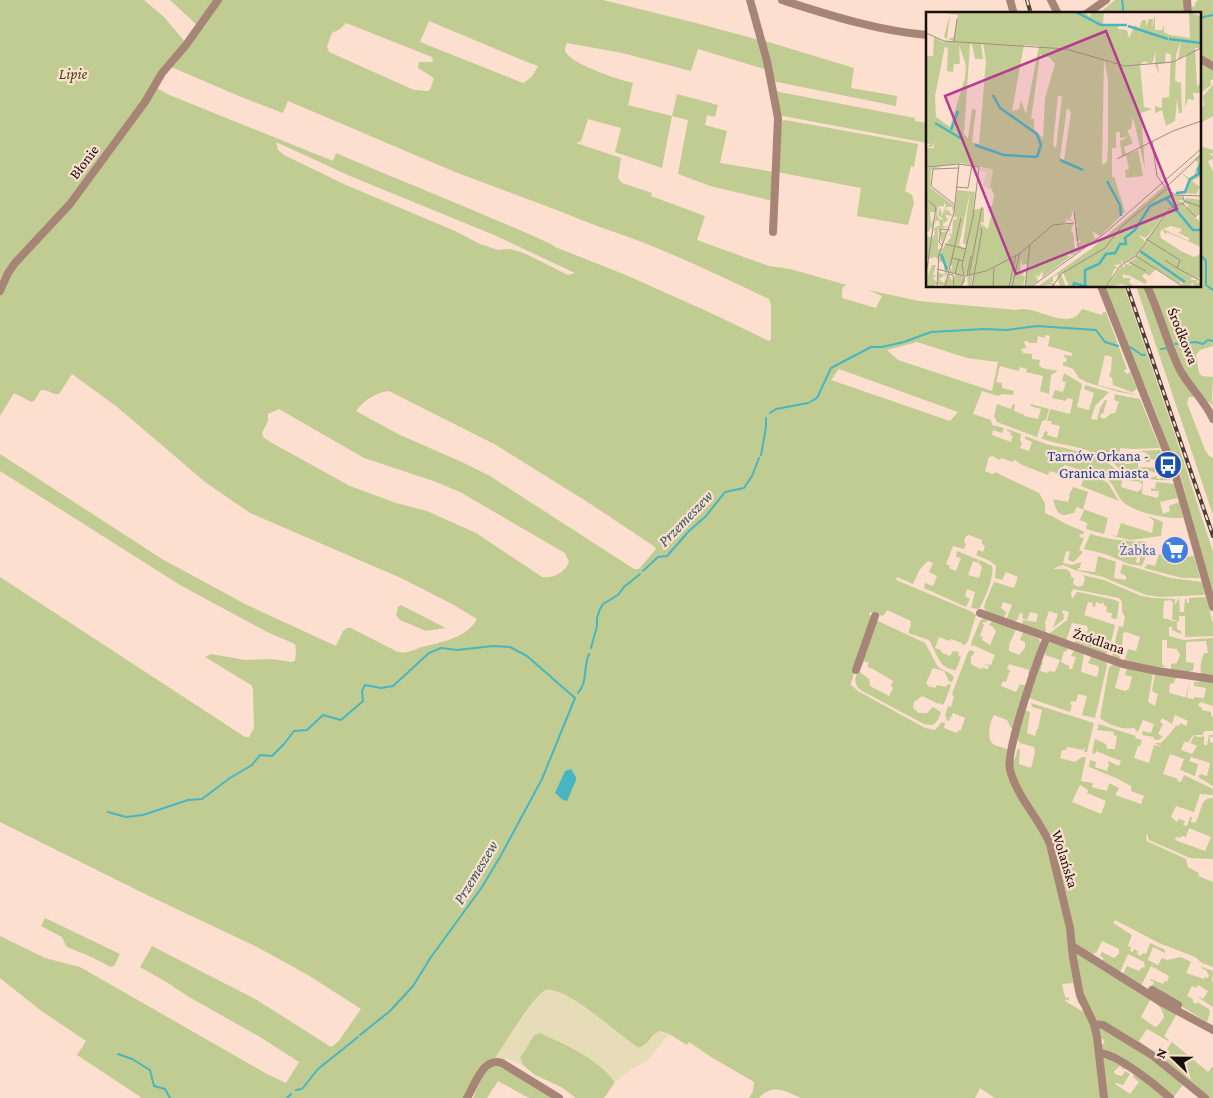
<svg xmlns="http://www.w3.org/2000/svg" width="1213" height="1098" viewBox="0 0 1213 1098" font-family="'Crimson Pro',serif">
<rect width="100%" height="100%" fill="#fcdfcf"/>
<!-- green -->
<g fill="#c1cc92" fill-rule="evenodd">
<path d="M0,0h144l20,17 22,26 -27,34 -91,127 -27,29 -41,55z"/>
<path d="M170,0h46l-18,26z"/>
<path d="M220,0h383l97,24 59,16 8,30 -69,-21 -7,22 -69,-18 -55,-10c-2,4 -3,8 0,11 8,11 53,26 66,29l-5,22 44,11 5,-22 41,11 -3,12 -8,-2 -2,10 22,6 -7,32 54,9 -1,29 -63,-15 -32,-12 10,-54 -16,-4 -10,52 -47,-16 6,-24 -33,-9 -7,22 -5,2 45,15 -3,20 4,5 30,10 -1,3 54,20 -8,24 72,26 21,3 57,16 -3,1 -2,4v8l34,10 6,-12 -14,-6 51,11 97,9c20,-7 52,24 66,-1l20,6 1,-3h3l21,57 -3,1 1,2 2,2 3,-2 7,17 -5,3 -19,-7 -1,-7 -3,-2 2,-5 1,-14 -7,-2 -7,30 39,10 -18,-3 -33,-10 -7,-4 -6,-9 -10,-4v-3h3l1,-4 -3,-1v-2l8,1v-3l-24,-7 2,-10 -5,-1v3l-7,-2 -1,7h-8l-1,-2h-4l2,7 -5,1 2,4 9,1v5l8,1 -1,5 3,3 16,3 -7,4 -2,19 -9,-3 3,-15 -17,-4 1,-3 -7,-2 -1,4 -19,-5 -4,16 6,1v5l12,3 -1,4 -11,-1 -4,2 -16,-5 -9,23 18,6 1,5 12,3 -2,5 -9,-3 -1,5 19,7 2,-6 -3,-1 1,-3 -4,-1v-2l14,5 -1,6 2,3 -2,5 9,3 3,-9 -7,-3v-3c11,4 22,9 34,11 14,3 57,11 58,28l6,1 -2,11 17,5 1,-2h2l1,-5 -2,-3 -12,-2 -1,-2 16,3 -1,13 16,4 1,-7h-8v-3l4,1 1,-7 18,2 4,14 -18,4 3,12 7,-3 -1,-5 10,-4 4,16c-16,1 -48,-5 -60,-16 -7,-7 -8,-17 -16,-23l-42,-14 -4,3 -2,6 -9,-3 -2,4 -26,-10 -7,-5 -3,2 -10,-4 -3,2 -6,-4 -4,1 -4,14 7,3 5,-2 2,2 40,19 6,10v10c10,4 18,10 28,14 22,10 49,16 73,14v6l10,6 -17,-5 -3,14 3,1 2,-9 5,2 -4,10 -13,-2 -24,-10 -21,-5 6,-15 -6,-3 -1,4 -3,-1 -1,3 5,1 -5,12 4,2 -9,10 -6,-2 2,-8 -4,-1 -3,12 9,2 9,-3 -1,6h-2v2l17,2 3,-16 18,6 -2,16 12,2v-4l-6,-3 3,-9 48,14 31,4 3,12 -2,1 -43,2 -14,-2 -43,-18 -28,-7 -12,-5 -9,3 1,1h11l4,3 1,5 3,1 -1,6 6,3 4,-2 2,-7 -2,-3 21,5 37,16 13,2 21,1v6l4,-7 1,14h4l1,-13h2v4h2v-5l17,-1 7,27v12l-28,1v-21h-6v6l-7,-3 1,-17 -3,-2 -6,1 -1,17 14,4v7l4,2v3l-9,-4v-3h-3v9l15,4 29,-2v39l-11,-2c-3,-7 -1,-14 2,-22h4l-2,-12 -20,1v20l8,1 -1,8h-2l-2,2 -16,-2 -2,-2v-5l6,-1 3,-8 -3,-6 -10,-1v-8h-5v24l3,3h-4l-1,2 -36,-7 4,-13 8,2 4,-14 -14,-5 -3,1c-1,7 1,17 -4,22l1,2 -2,3 -5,-3 -1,-4 7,-27 4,1 2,-10 -3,-5v-10l-3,-4 -41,-8 -4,-1 -3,3 1,7 5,-7h2l36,8 4,2 -2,17 -6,-1 1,-5 -6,-1 1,-5 -3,-2v-5l-1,4 -7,-2 -1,5 -3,-1 1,-3 -5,-1 -4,13 31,10 -6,26 -5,4 -29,-11v-4l5,-1 1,-3 4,1 3,-8 -1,-3 -15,-3 -6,18 -15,-5 -1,-3 17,-13 2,-8 -6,-2 -1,3 2,1 -1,3 2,1 -12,10 5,-14 -9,-3 -4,12 1,8 -2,2 -22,-8 1,-5 13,2 2,-8 -8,-2 -3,8 -5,-2 1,-4 -3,-1 -3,7 -3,2 -8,-2 6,-15 -9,-3 -2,6 5,4 -2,7 -18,-7 -2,-5 1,-4 9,-21 20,6 4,-11 -12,-5 -4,8 -7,-2 1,-12 -6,-5 -14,-6 2,-5 5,2 2,-6 -3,-2v-4l-13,-5 -3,1 -2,6 2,2 -2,5 -11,-3 -7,18 4,2 -1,2 7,3 5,-13 -5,-1 1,-6 22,9 -2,3 -4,-2 -5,14 11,3 3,-11 -4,-4 2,-3 12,6c3,10 -8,35 -13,43l-8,-1 4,-16 -8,-3 -2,7 5,3 -4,8 -42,-19 1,-5 8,3 4,-10 -8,-4 4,-9 -5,-2 -8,8 -7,15 -16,-7 -1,3 74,31 6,4 -8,26 -3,4h-3v-2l-11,-4 -1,2 -11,-4 -4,11 6,2 1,3 8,3 3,-5 6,1 -1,3 3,2 -5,13c-18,-1 -19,-18 -27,-30l-21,-7 3,-8 -1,-1 1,-3 -24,-11 -4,6 -3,-1 -1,1 -9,-4 -1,2 2,3 -20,66v2l7,6 67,37 10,2 7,-8 3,1 -1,5 13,5 2,-3h2l4,-12 -12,-5 -4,8 -3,-1 1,-2 -2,-2 3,-10 3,1 3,-10 -2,-3 16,-42 2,-2 5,2 -4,5v7l9,5 3,-1 5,1 1,-3 -5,-2 7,1 4,-10 -22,-10 -2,2v-4l9,-22 4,-3 3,1 1,2 -6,2 2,2 -4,11 3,1 -1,3 8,5 6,-14 -3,-4 -4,-2 3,-4 24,8 -7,16v6l10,4 6,-7v-6l-5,-2 3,-8 16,7 1,4 -9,31h-3l1,-4 -20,-6 -2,5 3,1 -4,12 -3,-1 -2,5 15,6 4,-8 7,2 -12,44 -4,-2 -4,-8 -13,-5c-4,6 -8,24 -1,29 4,3 11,3 15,6l-1,8 41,88 36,163 -6,-6 -5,-20 -11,1 3,13 4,1v3l-3,-2 -1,2 22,13 5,11 10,73h-107l-15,-10 -5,10h-174c-16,-7 -29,-15 -42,0h-10l4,-7 1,-9 -43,-25 -19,-13 -3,-2 -2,3 -18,-11 -9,-3c-7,5 -15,15 -21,17 -15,-9 -79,-64 -93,-58 -14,7 -40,53 -51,68l-6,2 -25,38h-322l-65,-43 9,-14 -46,-31 -40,-32v-42l45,22 35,9 187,107 19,9 13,-21 -39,-25 -71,-40 -21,-14 -28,-16 12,-21 105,54 74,47 7,-5 23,-33 -53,-34 -51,-28 -110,-52 -147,-73v-245l245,160h4l5,-9 -1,-39 -2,-4 -46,-28 6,-3 34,6 27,-1 19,3 4,-1 1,-10 -1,-7 -28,-12 -87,-47 -180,-114v-17l162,105 83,45 91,42 7,-15 4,-3h4l45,23c11,4 16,-1 26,-4 19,-5 45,-9 55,-28l-25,-15 -51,-26 -151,-65 -45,-31 -89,-76 -44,-32 -13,20c-7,1 -11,-5 -18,-4l-7,11 -3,1 -17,-9 -14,23v-121l10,-21 147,-186 10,6 166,67 3,-8c72,31 144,59 215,91l4,3 71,28 87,39 56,27 2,-2v-34l-2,-6c-40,-19 -80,-38 -122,-55 -28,-11 -58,-20 -85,-32l-107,-40 -167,-71 -5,12 -37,-14 -75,-32zM429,21l93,39 16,6c-4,8 -7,13 -15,17l-103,-41zM346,23l86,34 1,2 -1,3h-13l-1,6 16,10 -4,12 -3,1 -13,-1 -85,-38 -2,-5 5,-14 8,-4zM276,142l74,34 144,59 81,38 -7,2 -42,-21 -15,-5 -13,1 -18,-6 -25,-13 -109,-46 -62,-30 -6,-5zM917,342l50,16 31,4 -6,29 -94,-31 -11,-10zM839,369l119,43 -8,9 -119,-41zM389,391l107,54 93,58 63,42 4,3 -1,2 -16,19h-5l-144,-93 -26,-13 -66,-29 -42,-23c7,-10 20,-19 33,-20zM279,409l85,49 72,24 24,10 105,61 4,9c-4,10 -16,17 -27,15l-66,-44 -49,-22 -31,-8 -46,-17 -78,-43 -9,-6 -1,-4 6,-12v-7z"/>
<path d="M1115,0h70l1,14h-88z"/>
<path d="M1198,0h15v59l-1,2 -13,-8v-39h-7l-1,-7 4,-1v-3z"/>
<path d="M762,40l92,28 -3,20 46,8 -1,10 -124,-25z"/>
<path d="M1199,60l14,9v10l-3,2 1,4 -9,7 -1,-8h-2z"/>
<path d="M1213,85v31l-14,8v-17l5,-1 -1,-10z"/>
<path d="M774,91l141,27v3l12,2v20l-144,-27 -3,-1z"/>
<path d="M785,120l133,24 -4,23 -3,-1 -6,25 7,4 2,8 -6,22 -51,-9 4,-28 -84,-16 4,-51z"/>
<path d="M1203,147l10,3v3l-4,1 4,2v4l-1,-1 -4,2 5,11v174l-13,4 -4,5 3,18 3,3 11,1 -1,22 1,7 -4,-4 -3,-1 -25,-34 -31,-81h49v-138z"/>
<path d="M1104,286h20l54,158 35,108v45l-34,-127 -4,-4 -16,-42 1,-1 -16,-40 -2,1z"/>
<path d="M1136,286h9l49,111h-5l-2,6 18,47 4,6 4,2v57z"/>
<path d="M1064,373l18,11 -5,23 12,3 5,-17 -10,-4 1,-4 24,7 -14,14 -4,13 6,1 3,-12 5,-8h2l-4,14 -2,-1 -1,4 4,2 8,-6h3l4,-11 -5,-2 1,-5 -2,-1 27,5 20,49 -27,1 -13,-1 -1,13 5,1 1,2h5l1,-7 -3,-1 5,-4v3h3v4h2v8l25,1 -2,-7 -11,-2v3h-4l1,-9 -8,-2 21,-1 10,23h-14l-6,-2 -2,5 2,2 7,-2v3l15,-3v3c-8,3 -37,-1 -46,-5 -6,-2 -7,-7 -12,-10 -7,-6 -19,-10 -28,-14 -14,-5 -31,-6 -46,-12h2l3,-7 3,1 -1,3 10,3 3,-12 -9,-2 1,-3h-5l3,-12 20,5 3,-15 -6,-1 -1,3 -14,-3 3,-8 8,2 3,-10 -4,-1z"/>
<path d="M997,404l14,5 2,-5 2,1 -1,6 10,4v1l14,3 3,-10 -11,-3 1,-2 18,5 -3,11 -4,1 -5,16 -40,-15 -3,-6z"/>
<path d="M1085,474l16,5 7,4 11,18 -38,-15z"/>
<path d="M1073,487l15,5 -5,17 25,9 -4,16 -18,-5 1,-6 -7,-3 4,-10 -7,-3 -3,6c-3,0 -5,1 -8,2 -10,1 -11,-10 -13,-16l15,3 2,-6 -1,-1z"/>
<path d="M1148,516l15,6 -2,14 -31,4 -21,-5 8,1 4,-13 31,10 2,-12z"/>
<path d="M1159,554l13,4 22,-2 6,22h-18l-38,-10 4,-4 7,2z"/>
<path d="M401,605l45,23 -20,3 -26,-11 -4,-5 2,-8z"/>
<path d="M876,620l49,23 13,24 13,7 3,3 -2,5 -3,-1 -5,-10 -11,-3 -7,15 2,3 7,2 2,-3 9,2 2,-3 3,1 -7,19 -3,1v-3l-2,2 -17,-8 -8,6 -1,6 6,5h8l6,-6 8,5 -3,8 -5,5 -9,-1 -62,-33c-8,-6 -8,-11 -4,-20l11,8 1,7 19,10 4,-8 -2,-2 2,-5 -20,-12 -6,-2 2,-4 -5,-2 -2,5v-8z"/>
<path d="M1049,642l19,6 -2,4 -2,-1 -3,11 8,4v3h3l4,-12 -5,-1 3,-6 10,3 -3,19 16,5 2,-7 -1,-4 -10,-3 3,-7 15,6 1,4 -12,52 -13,-3 5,-19 -9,-2 -2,8 -5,-1 -1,3 2,1 -2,7 -41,-14 11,-37 3,1 -3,9 8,2 1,-2 6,1 5,-12 -15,-5 1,-3 -3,-1z"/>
<path d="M1114,664l7,2 -6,22 10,3 4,-2 3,-12 -7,-2 2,-7 26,5 -5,29 7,4 3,-12 -5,-2 -1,-2 3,-16 21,2 1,3h-2l-1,4 -4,1 -1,7 1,2 14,4h2l3,-16 -2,17 7,1v-2l10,1 2,-10 -12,-2v-4h5l1,-2 13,2v24l-13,-4 -2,4 4,2v2l9,2v4l2,1v14h-9l-1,4c-8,0 -11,-1 -14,7h-5l-3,8 11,4 5,-8 -7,-3 4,-7 6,1 4,-1v9h3l2,-10h4v2h-3v5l3,1v43l-15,-9 2,-3 7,2 3,-13 -19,-6 -2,4 9,3 -3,12 -15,-6 4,-11 -14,-5 -7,20 15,5 -1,2 4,1 3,-7 29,14v6l-13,-1 -6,18 -18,-6 -5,11 6,5 2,-3 6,2 -2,4 4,1 3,-9h2l-1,5 4,1c7,-9 4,-26 18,-25v61l-23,-1 -41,-18 -2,-7 -1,4 1,4 4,2 35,16 2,8 11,6 -1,3 15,6v85l-11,-4 -7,-6 -36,-14 -44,-23 -2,3 19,12 -4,11 3,1 -1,4 3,1 1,-3 4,2 -1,3 4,2 2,-3 3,1 4,-11 15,7v3l-12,-6 -5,13 10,5 4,-7 5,2 14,-3 10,5 -5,11 18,6 1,-2 3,1 1,-4 -2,-1v-2l-6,-3 1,-1 11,4 -1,10 1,1v25l-14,-9 1,-1 3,2 5,-8 -10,-6 -2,3 -4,-2 -5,10 6,3v3l3,2 1,-2 12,7 1,3 -3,10 -56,-34 3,-6 -4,-2 1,-1 12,5 2,-3 2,1 2,-6 -18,-10 -10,20 -18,-12 4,-8 12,5 2,-3 4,-1 -1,-5 -16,-8 -8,18 -18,-11 2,-3 -4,-2 2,-4 12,6 5,-4v-5l-17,-8 -6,12h-2l-1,3 -19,-11 -20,-91 -40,-77 -3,-19 4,1 3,-11 2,2 -1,14 12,4 4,-16 -1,-5 -14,-4 -3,-4 7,-29 6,2 -3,21 8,3 2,-7h1l4,-19 -10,-3 -1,-4 63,20 -7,29h-3l1,-5 -2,3 -16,-3 -1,3h-4l-2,8 15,4 7,-5h4l-5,24 12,2 -1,4 15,4 2,-8 10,5 -4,7 26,9 3,-8 -13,-5v-5l-15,-8 -27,-11 1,-7 6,2 -1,5 12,4 2,-7 -1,-1v-2l11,5 2,-5 -25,-10 -1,3 -3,-1 3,-14 11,5 1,5h8l2,-13 -4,-1 1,-3 -17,-2 2,-6 37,12 -1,2 7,2 -2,6h-2l-4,12 15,5 5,-18 8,2 -7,-4h6c4,-4 13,-13 15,-18l3,1 1,-3 6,3 2,-5 -13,-6 -3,9 -10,-6 -2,4 3,2 -5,10 5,3 -5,3 -5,-1 1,-2 -12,-2 1,-4 8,2 3,-9 -11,-4 -5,12 -4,-4c-11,2 -25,-3 -34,-10l9,-51zM1080,785l8,5 -1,3 19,8 -5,13 -29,-12zM1189,828l22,9 -6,14 -30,-11 1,-3 4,1 2,-2 4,1z"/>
<path d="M45,918l75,36 -6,12 -3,1 -24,-12 -18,-7 -3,-2 -4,-9 -21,-11z"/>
<path d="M1074,951l76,45v4l-9,17 14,10 2,-1 7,-8 -2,-8 -6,-7 22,9 -14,24 5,4 -1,1 -21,-12 -8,12 11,8 1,3 -57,-34 -10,-18z"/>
<path d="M1100,1026l9,3 76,53 -12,16 -71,-48 -2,-5 5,-2 -2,-4h-4l-1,-10z"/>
<path d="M540,1033c26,12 58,25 75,49l-11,16h-28l-15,-11 -26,-12 -12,-10 -3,-7 14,-23z"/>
<path d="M1172,1042l36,30 5,-6v32h-6l-41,-36 2,-6 -5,4 -7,-4v-6l4,2 2,-2 3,2z"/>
<path d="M1103,1056l22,12 -1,2 -4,-4 -6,5 1,3 7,2 3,-5 5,3 -7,11 -7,-2 -1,1 15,10 9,-12 -6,-5 1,-3 34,24h-62l-4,-41z"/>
<path d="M499,1065l55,33h-25l-31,-17 -11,17h-14l9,-22 8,-10z"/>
</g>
<!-- sand -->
<path fill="#e6dcb7" d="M547,990c25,-1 69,44 92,58 15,-5 9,-21 30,-14l-21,26 -16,9 -17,13c-17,-24 -49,-37 -75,-49l-6,2 -14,23 3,7 -12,-5 -16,-2 42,-61z"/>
<!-- water -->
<path fill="#48b5c2" d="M571,769l5,8v3l-9,21 -4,-1 -8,-7 10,-22z"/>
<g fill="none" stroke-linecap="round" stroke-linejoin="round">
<!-- stream -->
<g stroke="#48b5c2" stroke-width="2">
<path d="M1122,0l1,6v8"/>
<path d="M1199,18l14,-3"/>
<path d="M1199,253l7,8v24l7,5"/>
<path d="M1175,344l21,-2 7,2 5,-4 5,1"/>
<path d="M882,347l22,-5 27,-10 53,-3 23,1 30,-4 59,4 9,12 13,4"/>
<path d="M1130,347l12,8h3"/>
<path d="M1161,349l6,-1"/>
<path d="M810,402l7,-4 14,-30 40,-21h10"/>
<path d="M770,413l6,-4 32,-6"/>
<path d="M761,455l5,-28v-9"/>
<path d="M643,571l15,-14 9,-1 22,-25 17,-15 19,-24 19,-4 8,-12 7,-18"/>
<path d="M599,611l4,-7 15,-9 6,-8 16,-13"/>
<path d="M591,648l6,-22v-8l2,-6"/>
<path d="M578,693c10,-11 5,-26 11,-39"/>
<path d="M108,812l18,5 17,-2 45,-15 14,-1 28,-21 22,-13 8,-10 12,1 12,-12 10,-13 13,-1 16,-15 18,5 22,-19 -1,-10 3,-6 16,3 12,-2 36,-33 12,-5 16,2 36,-4 17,1 17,9 48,42"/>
<path d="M360,1035l30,-24 23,-25 18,-29 51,-70 18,-30 42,-78 33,-81"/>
<path d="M118,1054l14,5 18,11 4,16 11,3 5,9"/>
<path d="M296,1090l6,-1 16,-20 40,-32"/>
<path d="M287,1098l4,-4"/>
</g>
<!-- minor -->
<g stroke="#a68577" stroke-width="8">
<path d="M750,0l17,61 11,57 -5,114"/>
<path d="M782,0c47,15 96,31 145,35"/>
<path d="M1010,0l4,14"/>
<path d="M1051,0l7,14"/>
<path d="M1187,0l1,14"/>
<path d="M1086,14l20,-14"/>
<path d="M1199,58l14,8"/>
<path d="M1101,286l74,187 38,134"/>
<path d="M1147,286c13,27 20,58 33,84 10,18 25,31 33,49"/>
<path d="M0,291l8,-18 7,-10 55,-59 75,-102 17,-29 24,-28 32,-45"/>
<path d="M980,613l143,51 34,7 56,8"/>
<path d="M1047,637c-9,21 -42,115 -37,133 7,27 29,48 40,74l20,84 3,30 7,37 14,29 3,13 7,61"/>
<path d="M856,670l19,-54"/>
<path d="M1072,946l89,56 52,28"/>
<path d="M1152,990l26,15"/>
<path d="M1094,1024l9,1 49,30 53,43"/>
<path d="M1099,1053c17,0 58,33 71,45"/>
<path d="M467,1098c8,-13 16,-42 35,-35l57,35"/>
</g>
<!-- rail casing -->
<g stroke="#4c3d36" stroke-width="4">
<g id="rail">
<path d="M1027,0l4,14"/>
<path d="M1127,286l86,250"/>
</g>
</g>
<!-- rail -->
<use href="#rail" stroke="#fcdfcf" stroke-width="2" stroke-dasharray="5.5" stroke-linecap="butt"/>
</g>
<!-- icons -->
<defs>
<g id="bus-disc" transform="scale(1.4375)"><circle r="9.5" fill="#1a4fb4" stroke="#fcdfcf"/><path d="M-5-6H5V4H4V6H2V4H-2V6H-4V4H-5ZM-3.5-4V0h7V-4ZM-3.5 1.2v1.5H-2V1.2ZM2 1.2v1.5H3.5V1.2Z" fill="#fff"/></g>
<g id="supermarket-disc" transform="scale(1.4375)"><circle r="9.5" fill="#3f7fe0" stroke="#fcdfcf"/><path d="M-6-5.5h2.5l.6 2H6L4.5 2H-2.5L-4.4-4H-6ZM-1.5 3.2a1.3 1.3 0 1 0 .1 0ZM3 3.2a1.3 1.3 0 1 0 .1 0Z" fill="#fff"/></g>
</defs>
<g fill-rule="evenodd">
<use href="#bus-disc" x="1168" y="465"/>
<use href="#supermarket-disc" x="1175" y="550"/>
</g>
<g text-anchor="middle" stroke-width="4.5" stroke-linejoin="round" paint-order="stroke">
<!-- park labels -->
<g font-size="15" font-style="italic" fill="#434a11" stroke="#fcdfcf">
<text x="73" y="79">Lipie</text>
</g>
<!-- street labels -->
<g font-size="15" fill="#190f0a" stroke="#fcdfcf">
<text transform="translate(84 162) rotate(-53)" y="5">Błonie</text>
<text transform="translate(1183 336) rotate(68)" y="5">Środkowa</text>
<text transform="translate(1099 641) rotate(19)" y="5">Źródlana</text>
<text transform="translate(1065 859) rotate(73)" y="5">Wolańska</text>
</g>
<!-- transit labels -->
<g font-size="15" fill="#164399" stroke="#fcdfcf" text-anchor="end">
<text x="1149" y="461">Tarnów Orkana -<tspan x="1149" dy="17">Granica miasta</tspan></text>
</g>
<!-- shop labels -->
<g font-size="15" fill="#366cbe" stroke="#fcdfcf" text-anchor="end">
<text x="1156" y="555">Żabka</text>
</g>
<!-- water labels -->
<g font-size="16" font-style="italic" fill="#2e5d63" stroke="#fcdfcf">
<text transform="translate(685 518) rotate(-46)" y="6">Przemeszew</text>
<text transform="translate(475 872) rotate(-59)" y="6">Przemeszew</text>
</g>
</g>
<!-- overview -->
<g transform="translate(926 12)">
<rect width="275" height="275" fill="#fcdfcf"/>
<path d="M17,0h142l5,5 1,-5h13l-1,12 24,1 -9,1v3l9,1 2,8 6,-13 4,3 3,-8h4v7l3,-8h4l-1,11 3,-18v18h7l2,-5v7l5,3 21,3 -1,-26 11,4 1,-4v81h-8l1,7 -6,-1 -3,9 1,-54 -8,6 3,-19 -5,14 -1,26 6,2 1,30h-3l-2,-14 -2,22 -9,5 -4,-16 -7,3v-7l7,2v-10l7,-1 2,-42 -5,-3 -1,11 -7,1 1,10 -4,-10 1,-13 -4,13 -8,-3 -4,4 4,42 8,2 -11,4 4,56 -12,-52 -2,12 -4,1 6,13 -9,4 2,8 12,-5 5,26 -17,2 -1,-8 4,-1 -3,-14 -4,2 -2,-16 8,-4 -8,1v-6h-4v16h-4v30l2,-2 11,36 -25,24 -8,-5 3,8 -16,12 -1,-3 5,-2h-6l4,-6 -5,1 -1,-14h3l-3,-4 3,-1h-3l-1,-12 -4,4 3,-1 -3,6 4,3 -9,-3 2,3 -8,4 15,-3 -3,7 3,5 -3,2 3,-1v10h2l-2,1 4,5 -6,4 -3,-3 -2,2 4,1 -29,22 1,-7 -5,6 -3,-3 3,7 -8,6h-5l2,-23 -5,1 -1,-5 -1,12 6,1 -5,2 4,1 -2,11h-50v-13l-2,13h-3l-1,-13 -5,1 4,6 -6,6h-6v-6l-1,6 -18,-3v3h-9v-14l2,-12h1l-1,14 4,-10h4l-3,10h3l-3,4 4,3h4l-4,-1v-9l8,3 -6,4 5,4 1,-4 1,4 3,-9 3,7 4,-7 -7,-2 4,-6 -3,-1 -5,13 -1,-15 -5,-2 2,-9 5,-9 3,1 -2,-2 4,-5 -2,-2 1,-2 2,2 1,-16 3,1 1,-4 -3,2 3,-28 18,2 -2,18 11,-2v14l-4,1 8,6 4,-18 -4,-4 4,-1 2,-11 -4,-8 1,-18 -30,-6 -35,4v-19h8v-5l-2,4h-6l5,-3 -5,-1v-87h7l1,-19 9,5 11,-1 -6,-2 6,-2 4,-22 -8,-1 -3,25 -3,-2 6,-23zM57,31l3,18 -7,83 -7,-2 4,-32 -4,-1 -4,29 -4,-4 6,-90h2l3,15h8l-2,-15zM33,33l7,20 -1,13 -15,49 -14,-10 -1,-21 10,-50 3,3 -1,22 6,1 1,-8h6zM98,33l15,1 -13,68 -5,-14 -2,9 -7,2zM269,36h5v35l-3,4zM114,43l9,2 6,7 -10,34 -2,40 -9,-9v-10h-3zM178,47l4,21v66l-1,16 -5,3zM132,83l4,2 -6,51 -3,-3zM141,96l4,4 -7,48 -4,-2zM44,180l-7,51 4,2 -2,5v-4l-1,3 -5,-4zM275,141v23l-9,5 8,6 -4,7 -24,-2h12l5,-11 -7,-8 8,6 4,-3 4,-13 -3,-4 -31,27zM16,154l-11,4 -1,17 24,19 -1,7 -1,-6h-6l-1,7 2,-5 6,7 -8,-1 3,5 -4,3v-5l-1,8 7,1 -9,1v4l6,-1 -5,12 -4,-15v22l5,-3 -5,14 -2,-4 -10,2v-23l5,1v3l4,-6 -1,-6 6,-3 -2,-6 -3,5 1,-12h-6l1,12 3,-6 -1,14 -2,-6 -2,6 -3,-1v-31l12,8 -1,7 3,5 3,-1 -5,-4 2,-8 2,9 4,-11 -2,-2v3l-7,1 -11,-8v-31zM237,175l7,7 11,2 4,5 -7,-1 4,3 -13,6 -23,29 -8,-3 7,6 -8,14 -14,8 -3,-4 2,5 -8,1 4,3 -4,1 -3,10 -4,-1 4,1 -5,8h-37l-6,-15 -2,2 5,13h-6l-3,-13 -4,3v5l-4,1h5l1,4h-4l1,-3 -15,3 54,-38zM260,186l15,2v14l-6,3 6,6v24l-34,-15 -1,3 -4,-6 -2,4 1,5 20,13 13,6 7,-3v22l-3,3 -10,-5 5,4 -3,2h8l-3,3 6,-2v6h-6l-3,-5 -2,5 -7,-1 -2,-5 -1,3 -24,-15 -7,7 -4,-3 -3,3 5,5 -2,3 -15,-8v-3l-1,3 -6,-2v4h8l-2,4 5,5 -13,-3 -14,3 15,-22 2,3 1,-4 8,1 -5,-2 9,-6 9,-16 4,3 -4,-4 23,-30 15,-7 1,5 4,-2 -4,-3zM245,214l11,3 -3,4 -7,-3 17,8v3l-26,-12z" fill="#c1cc92" fill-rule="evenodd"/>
<path d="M54,155l13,3 -3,17 4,4 -11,-5 3,-14 -6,-1z" fill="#e6dcb7"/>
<path fill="none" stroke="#48b5c2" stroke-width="2.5" d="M150,0l25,13h26M202,14l40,13M243,27l32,4M67,83l7,13 37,26 4,11 -4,12M9,111l27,16M25,118l7,-19M49,133l29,10 33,2M134,148l23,10M181,169l13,24 1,11M250,181l9,-1 5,-13 10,-6 -2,-3 3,-7M240,186l27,32h8M214,239l45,31M15,242l6,16M159,273v-15l14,-6 7,-10 9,-1 5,-9h6l-1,-6 10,-8 15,-24 23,-11M147,275l1,-4 14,4"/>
<path fill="none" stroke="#a18c80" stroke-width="1" d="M0,21l18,8 122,8 59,17 48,-4 28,-14M28,29l3,-22M226,129l5,35 10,14 9,5 25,1M191,147l56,-28 28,-10M0,155l33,-3 20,3 -6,50 -11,48 2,11M30,175l12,1 4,-23M239,176l36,-33M0,187l10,8 -9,61M259,189l16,6M256,191l14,14M29,193l-24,-19 2,-17 25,-1M148,199l5,41M220,227l34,21 -3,8 -12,-8M19,232l21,5M17,234l-4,-4 2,-13 9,1M210,244l46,30 7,1M26,246l9,-40M203,250l17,9M251,256l24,13M11,257l27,7M22,262l5,1 1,12M29,262l4,-15M41,263l4,-19M43,263l13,-68M11,275l2,-33 15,-41 5,-49M19,275l7,-29 11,3M35,275l4,-11 21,-5 33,-17 34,-29 21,-2M46,275l10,-57 -2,-2M67,275l1,-19M83,275l7,-32M86,275l8,-35M99,275l5,-42M105,275l74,-54 96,-84M126,275l9,-13 44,-26 17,-22 44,-37M180,275l14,-21 16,-10 33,-47 16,-7 -3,-7"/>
<path fill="#b53c90" fill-opacity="0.15" stroke="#b53c90" stroke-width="2.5" d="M180,19l71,178 -161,65 -71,-178z"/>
<rect width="275" height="275" fill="none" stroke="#190f0a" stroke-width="2.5"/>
</g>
<!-- north arrow -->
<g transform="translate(1173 1058) rotate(292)" stroke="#fcdfcf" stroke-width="4" paint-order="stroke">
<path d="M0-4L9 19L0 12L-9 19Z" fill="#190f0a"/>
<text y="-8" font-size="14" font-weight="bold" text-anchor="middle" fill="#190f0a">N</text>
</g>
</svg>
